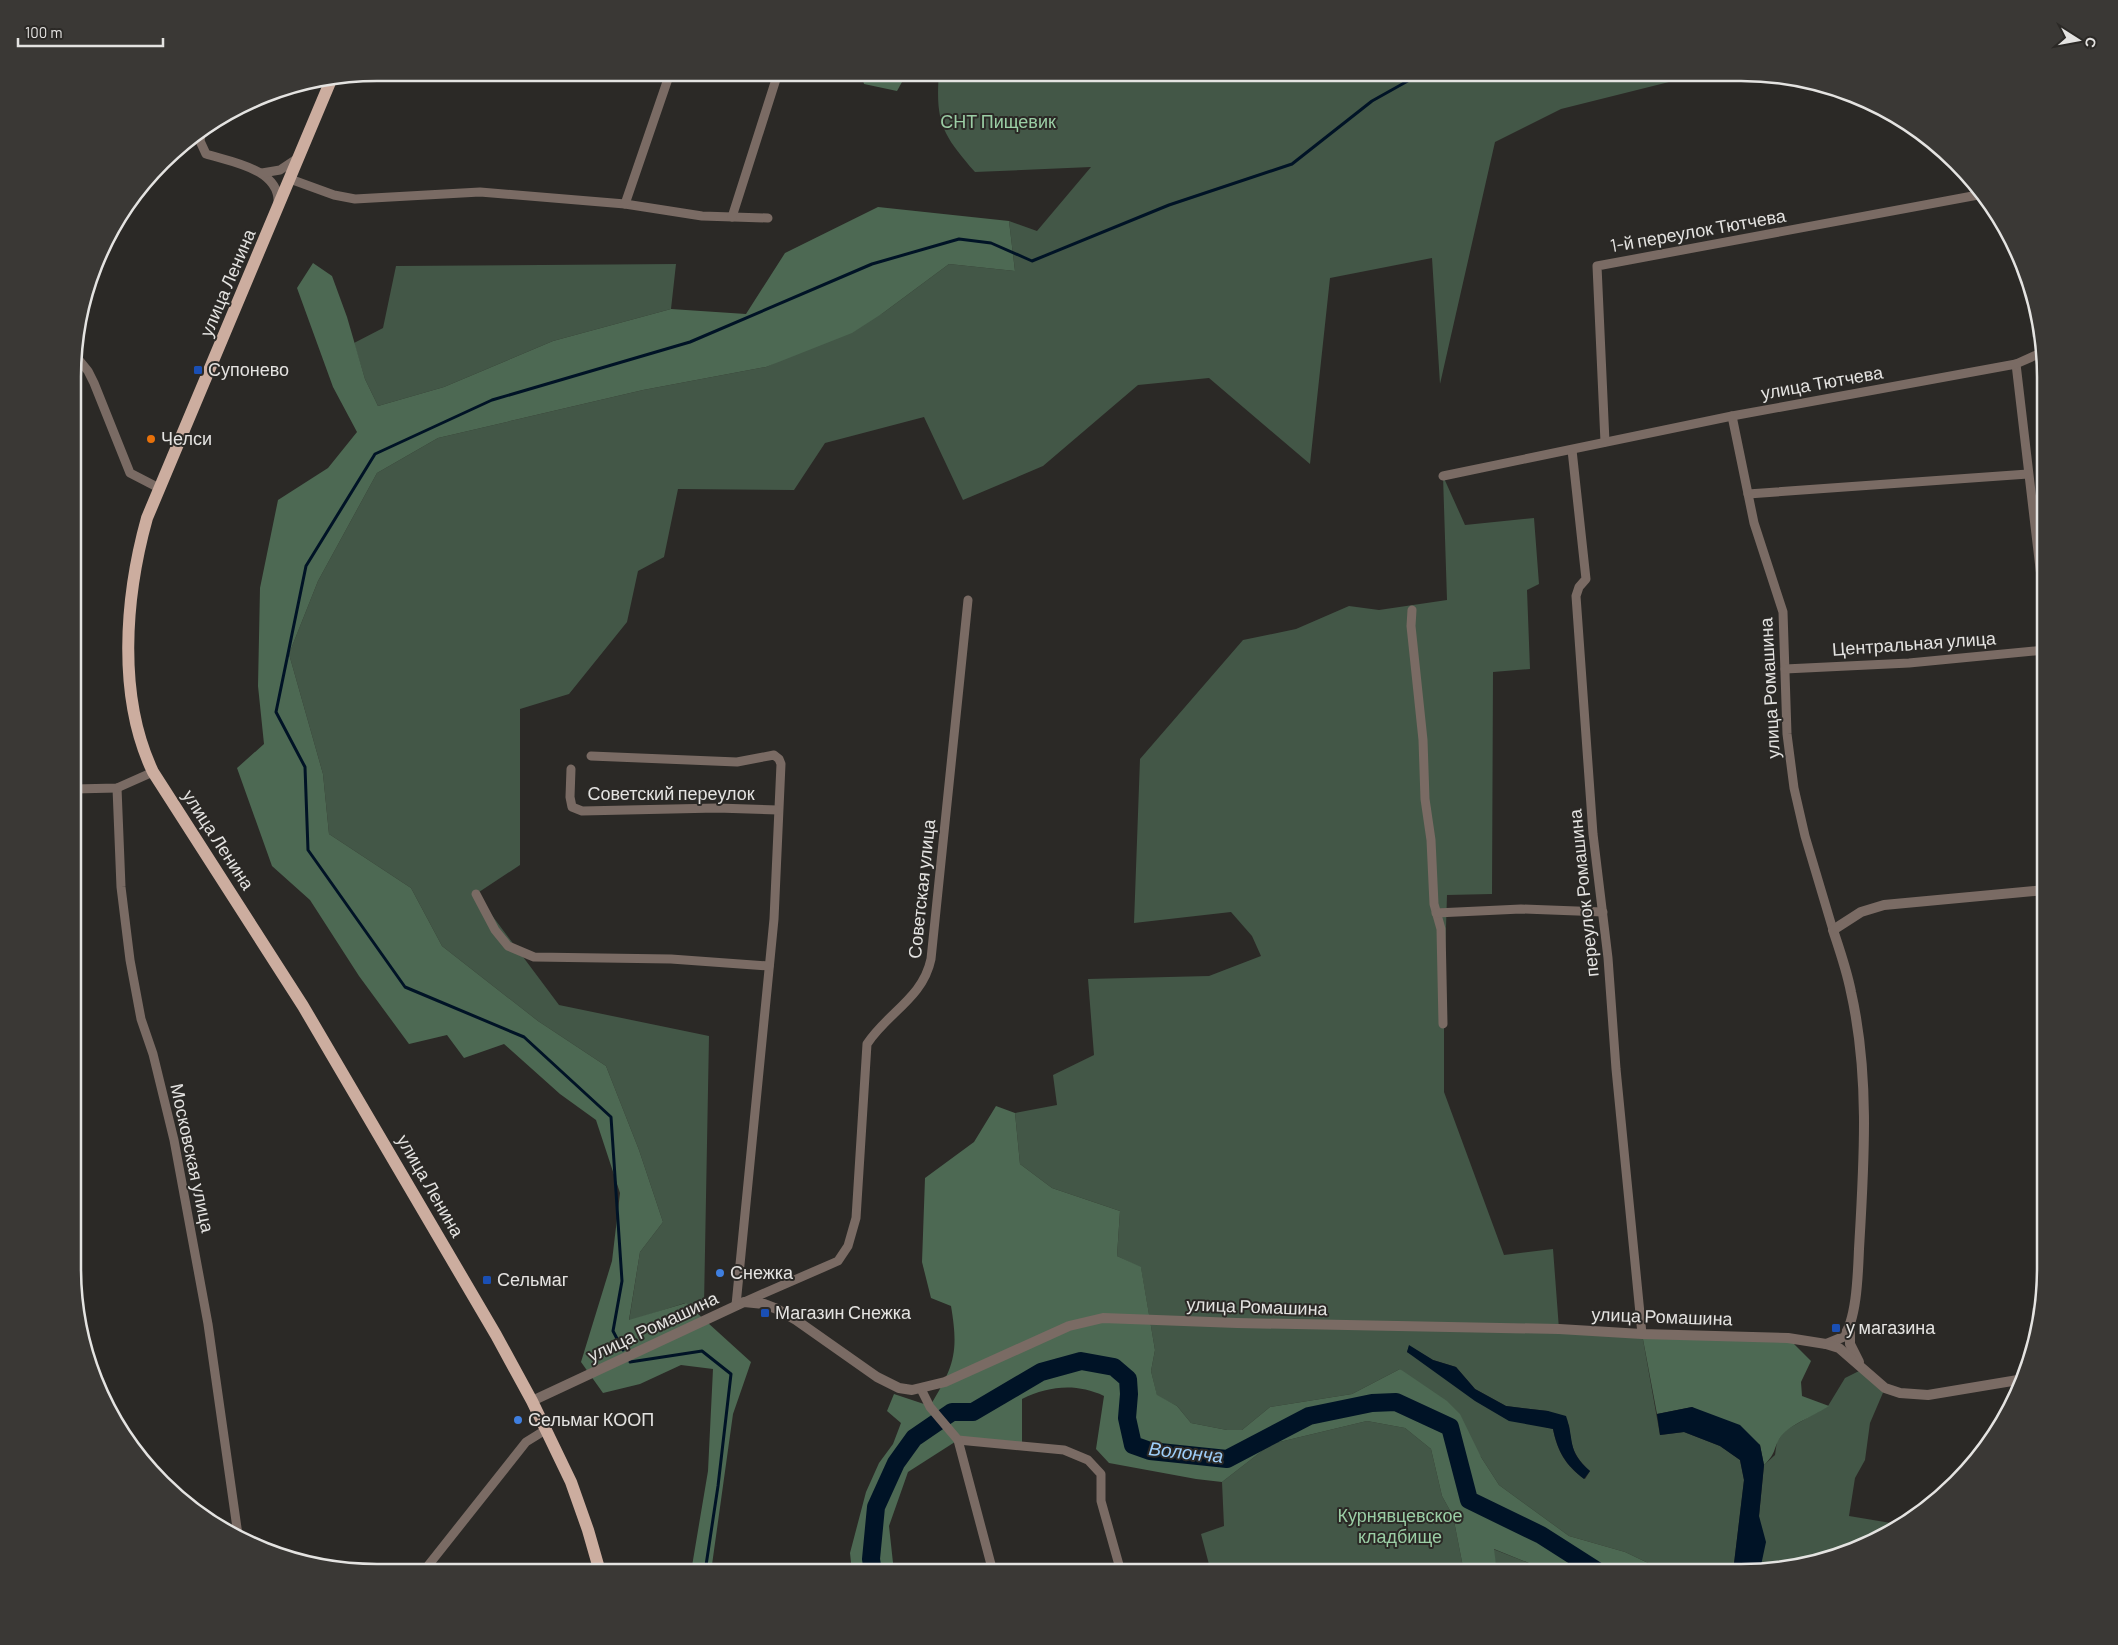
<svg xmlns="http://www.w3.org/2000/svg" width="2118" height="1645" viewBox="0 0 2118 1645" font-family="Barlow,sans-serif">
<rect width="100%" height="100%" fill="#2b2926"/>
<!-- green -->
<g fill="#435747" fill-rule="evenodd">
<path d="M939,73h766l-144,36 -66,33 -55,242 -8,-126 -102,20 -20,186 -101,-86 -71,7 -95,81 -80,34 -39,-83 -99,26 -31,47 -116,-1 -14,68 -26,14 -11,51 -58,72 -49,15v156l-44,29 83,111 150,31 -5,269 -5,9 -14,-11 -56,18 11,-69 23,-30 -24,-72 -33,-84 -68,-45 -96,-75 -31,-58 -82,-54 -6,-60 -34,-120 29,-73 59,-108 61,-35 205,-48 123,-23 117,-54 66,-49 66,7 -6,-50 28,10 54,-64 -116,5c-32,-37 -40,-49 -36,-99z"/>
<path d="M676,264l-5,45 -118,32 -109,46 -66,19 -13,-27 -11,-36 29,-15 13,-62z"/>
<path d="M1443,476l22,49 69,-7 5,66 -12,6 3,79 -37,3 -1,222 -45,1 -3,96v101l60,163 49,-6 6,80 83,5 18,101 24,-3 36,14 20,14 4,20 -11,92h-66l-42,-20 -56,-16 -70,-51 -18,-28 -81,-88 -48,25 -82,13 -28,23h-15l-36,-7 -14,-17 -20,-10 -6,-25 4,-21 -14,-82 -24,-12 3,-45 -68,-23 -32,-24 -5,-51 42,-8 -4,-30 41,-20 -6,-76 121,-3 52,-20 -9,-20 -21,-24 -97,11 6,-164 103,-119 53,-11 53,-23 30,4 68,-10zM1409,1346l24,14 23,7 19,22 31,17 42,5 21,14c2,21 5,32 21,46l-5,8c-19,-12 -28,-29 -32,-50l-15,-4 -131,-73z"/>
<path d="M1863,1369l22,19 -15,35 -5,37 -10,18 -6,38 48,8 -22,17 -75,26 -40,3 -1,-54 5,-51 11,-10 2,-14 9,-11 42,-24 17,-28z"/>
<path d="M1367,1421l38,7 26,21 11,47 11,20 11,56h-253l-10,-38 23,-8 -2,-44 49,-38z"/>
<path d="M1493,1549l58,23h-54z"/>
</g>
<!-- forest -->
<g fill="#4d6953">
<path d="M861,73h46l-10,18 -33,-7z"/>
<path d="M878,207l131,14 6,50 -66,-7 -66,49 -31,20 -86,34 -123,23 -205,48 -61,35 -59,108 -29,73 34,120 6,60 82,54 31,58 96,75 68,45 33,84 24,72 -23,30 -11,68 57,-17 65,59 -18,52 -22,158h-20l17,-101 5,-102 -32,-4 -41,19 -37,9 -22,-31 31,-101 8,-68 -24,-73 -36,-26 -56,-50 -40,14 -17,-23 -38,9 -50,-68 -49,-76 -38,-34 -35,-98 27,-24 -6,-58 2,-98 18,-88 50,-32 29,-36 -24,-45 -36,-99 16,-25 19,13 15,41 18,62 13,27 66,-19 109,-46 118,-32 75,5 39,-61z"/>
<path d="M996,1106l19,7 5,51 32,24 68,23 -3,45 24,11 14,83 -4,21 6,24 20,11 14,17 36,7h15l28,-23 82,-13 48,-25 47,32 13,13 21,43 18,28 70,51 56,16 42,20h-116l-57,-23 3,23h-33l-11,-56 -11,-20 -11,-47 -26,-21 -38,-7 -96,23 -49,38 -26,-3 -87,-16 -13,-14 8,-53c-28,-13 -55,-10 -82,3v46l-64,-5 -50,32 -19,54 5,46h-42l-2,-19 16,-61 13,-29 14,-19 8,-21 -14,-12 7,-17 36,12c24,-40 29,-53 21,-100l-20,-8 -9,-36 3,-84 49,-36z"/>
<path d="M1642,1334l146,4 23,23 -10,21 1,14 27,10c-12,8 -36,18 -45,27 -12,12 -5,18 -20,32l-4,-20 -68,-38 -35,7z"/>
</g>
<!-- water -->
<g fill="#001326">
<path d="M1409,1345l24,15 23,7 19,22 31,17 42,5 18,5c9,25 0,34 24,55l-6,8c-19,-15 -26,-27 -31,-50l-44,-8 -34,-20 -68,-49z"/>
<path d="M1692,1407l48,18 20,20 4,20 -5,51 7,26 -6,28 -27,2 11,-92 -4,-20 -20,-14 -36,-14 -24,3 -3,-21z"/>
</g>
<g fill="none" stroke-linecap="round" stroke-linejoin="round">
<!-- stream -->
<g stroke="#001326" stroke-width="3">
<path d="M623,1350l-10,-19 9,-50 -11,-164 -87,-80 -119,-50 -97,-137 -3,-83 -29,-55 30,-146 69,-112 117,-54 198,-58 182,-78 87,-25 32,4 41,18 137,-56 123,-41 80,-63 50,-28"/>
<path d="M630,1362l72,-11 29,23 -13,112 -13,86"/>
</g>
<!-- river -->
<path stroke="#001326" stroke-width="18" d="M873,1572l-2,-13 5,-52 20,-44 18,-25 38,-26h21l68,-40 40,-11 33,6 14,12 1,15 -2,24 6,27 17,6 77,8 82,-43 63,-13 24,-1 54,25 19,73 72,35 58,37"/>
<!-- minor -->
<g stroke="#7a6b64" stroke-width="9">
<path d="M201,134l-1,7 6,13c25,8 75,15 72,50"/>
<path d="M262,173l18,-3 15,-10"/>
<path d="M290,179l44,16 21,4 125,-7 145,12 77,12 66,2"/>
<path d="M625,204l45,-131"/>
<path d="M732,217l46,-144"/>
<path d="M75,355l13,16 6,12 36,90 29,15"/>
<path d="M2016,364l29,247"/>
<path d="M1732,416l22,107 29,89 4,122 7,54 11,48 28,94"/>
<path d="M1605,442l-8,-176 381,-71"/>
<path d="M1572,450l14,129 -7,8 -3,9 17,238 15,124 8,111 26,265"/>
<path d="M1443,476l289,-60 284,-52 27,-12"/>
<path d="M1748,494l280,-20"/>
<path d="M1412,610l-1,16 12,114 2,59 6,41 3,64 7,25 2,95"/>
<path d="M1785,669l124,-6 136,-13"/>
<path d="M591,756l146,6 37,-7 5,4 2,5 -7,155 -38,386"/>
<path d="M571,769l-1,28 2,10 10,4 135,-3 61,2"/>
<path d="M117,788l4,99 9,73 11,59 12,35 21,86 34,184 30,211"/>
<path d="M74,789l43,-1 36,-16"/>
<path d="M476,894l19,36 13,16 26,11 137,2 98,7"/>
<path d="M1436,913l85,-4 82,3"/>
<path d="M744,1302l94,-41 10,-15 8,-28 11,-174c20,-31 56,-46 64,-85l37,-359"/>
<path d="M921,1389l9,18 28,33 106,10 24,10 13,14v27l20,71"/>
<path d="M958,1440l35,132"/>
<path d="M423,1572l103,-130 21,-13"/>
</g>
<!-- tertiary -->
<g stroke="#7a6b64" stroke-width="10">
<path d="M1850,1326v18l9,18"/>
<path d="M1826,1344l17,-7c14,-16 15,-66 16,-88 5,-85 11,-173 -8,-257 -4,-21 -11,-41 -18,-62l28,-18 23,-7 161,-15"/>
<path d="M532,1401l212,-99 20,2 13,5 19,11 81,57 22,11 13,2 33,-8 124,-56 34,-8 134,5 322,6 83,5 146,4 38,6 13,4 46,40 15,5 28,2 96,-16"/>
</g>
<!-- primary -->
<path stroke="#ccad9f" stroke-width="12" d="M331,80l-184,438c-22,79 -30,179 6,254l150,234 193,329 36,66 39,81 17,48 12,42"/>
</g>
<!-- markers -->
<g fill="#1a4fb4" stroke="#2b2926" stroke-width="2">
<rect x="193" y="365" width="10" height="10" rx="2.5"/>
<rect x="482" y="1275" width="10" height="10" rx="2.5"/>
<rect x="760" y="1308" width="10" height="10" rx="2.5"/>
<rect x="1831" y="1323" width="10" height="10" rx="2.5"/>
</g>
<circle fill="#e8710a" stroke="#2b2926" stroke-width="2" cx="151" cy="439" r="5"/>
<g fill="#3f7fe0" stroke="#2b2926" stroke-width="2">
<circle cx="720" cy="1273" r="5"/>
<circle cx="518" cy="1420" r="5"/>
</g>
<g text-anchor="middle" stroke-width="4" stroke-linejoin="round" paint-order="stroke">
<!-- park labels -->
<g font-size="18" fill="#9bcea5" stroke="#2b2926">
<text x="998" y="128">СНТ Пищевик</text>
<text x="1400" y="1522">Курнявцевское<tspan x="1400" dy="21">кладбище</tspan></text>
</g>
<!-- street labels -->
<g font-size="18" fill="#e4e3e1" stroke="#2b2926">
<text transform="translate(1698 231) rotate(-10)" y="6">1-й переулок Тютчева</text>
<text transform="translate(228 283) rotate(-67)" y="6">улица Ленина</text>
<text transform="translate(1822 383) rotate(-10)" y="6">улица Тютчева</text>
<text transform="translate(1914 644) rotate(-4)" y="6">Центральная улица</text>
<text transform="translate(1770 688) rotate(-93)" y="6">улица Ромашина</text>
<text x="671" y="800">Советский переулок</text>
<text transform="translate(218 840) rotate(57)" y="6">улица Ленина</text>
<text transform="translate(922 889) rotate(-84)" y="6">Советская улица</text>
<text transform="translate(1584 893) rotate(-96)" y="6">переулок Ромашина</text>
<text transform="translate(192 1158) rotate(78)" y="6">Московская улица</text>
<text transform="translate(430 1186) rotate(60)" y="6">улица Ленина</text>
<text transform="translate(1257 1307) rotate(2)" y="6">улица Ромашина</text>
<text transform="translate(1662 1317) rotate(2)" y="6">улица Ромашина</text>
<text transform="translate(653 1327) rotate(-25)" y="6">улица Ромашина</text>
</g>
<!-- poi labels -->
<g font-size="18" fill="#e4e3e1" stroke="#2b2926" text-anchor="start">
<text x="208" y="376">Супонево</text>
<text x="161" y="445">Челси</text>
<text x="730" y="1279">Снежка</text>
<text x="497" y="1286">Сельмаг</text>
<text x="775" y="1319">Магазин Снежка</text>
<text x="1846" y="1334">у магазина</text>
<text x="528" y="1426">Сельмаг КООП</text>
</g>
<!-- water labels -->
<g font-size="19" font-style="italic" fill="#9ecef9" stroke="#2b2926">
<text transform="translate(1186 1452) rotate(6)" y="7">Волонча</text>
</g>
</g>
<!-- crop -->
<path d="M0 0H2118V1645H0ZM377 81H1741A296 296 0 0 1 2037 377V1268A296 296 0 0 1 1741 1564H377A296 296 0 0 1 81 1268V377A296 296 0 0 1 377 81Z" fill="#3a3835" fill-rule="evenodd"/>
<path fill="none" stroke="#e4e3e1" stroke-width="2.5" d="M377 81H1741A296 296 0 0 1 2037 377V1268A296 296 0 0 1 1741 1564H377A296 296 0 0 1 81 1268V377A296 296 0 0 1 377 81Z"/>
<!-- north arrow -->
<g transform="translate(2078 40) rotate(101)" stroke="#2b2926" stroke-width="4" paint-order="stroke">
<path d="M0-4L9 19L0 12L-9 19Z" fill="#e4e3e1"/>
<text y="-8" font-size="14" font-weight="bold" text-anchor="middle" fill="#e4e3e1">С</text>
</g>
<!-- scale -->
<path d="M18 38v8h145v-8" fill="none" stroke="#e4e3e1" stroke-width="2.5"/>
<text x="25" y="38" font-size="15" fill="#e4e3e1" stroke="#2b2926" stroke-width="4" paint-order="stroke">100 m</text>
</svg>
